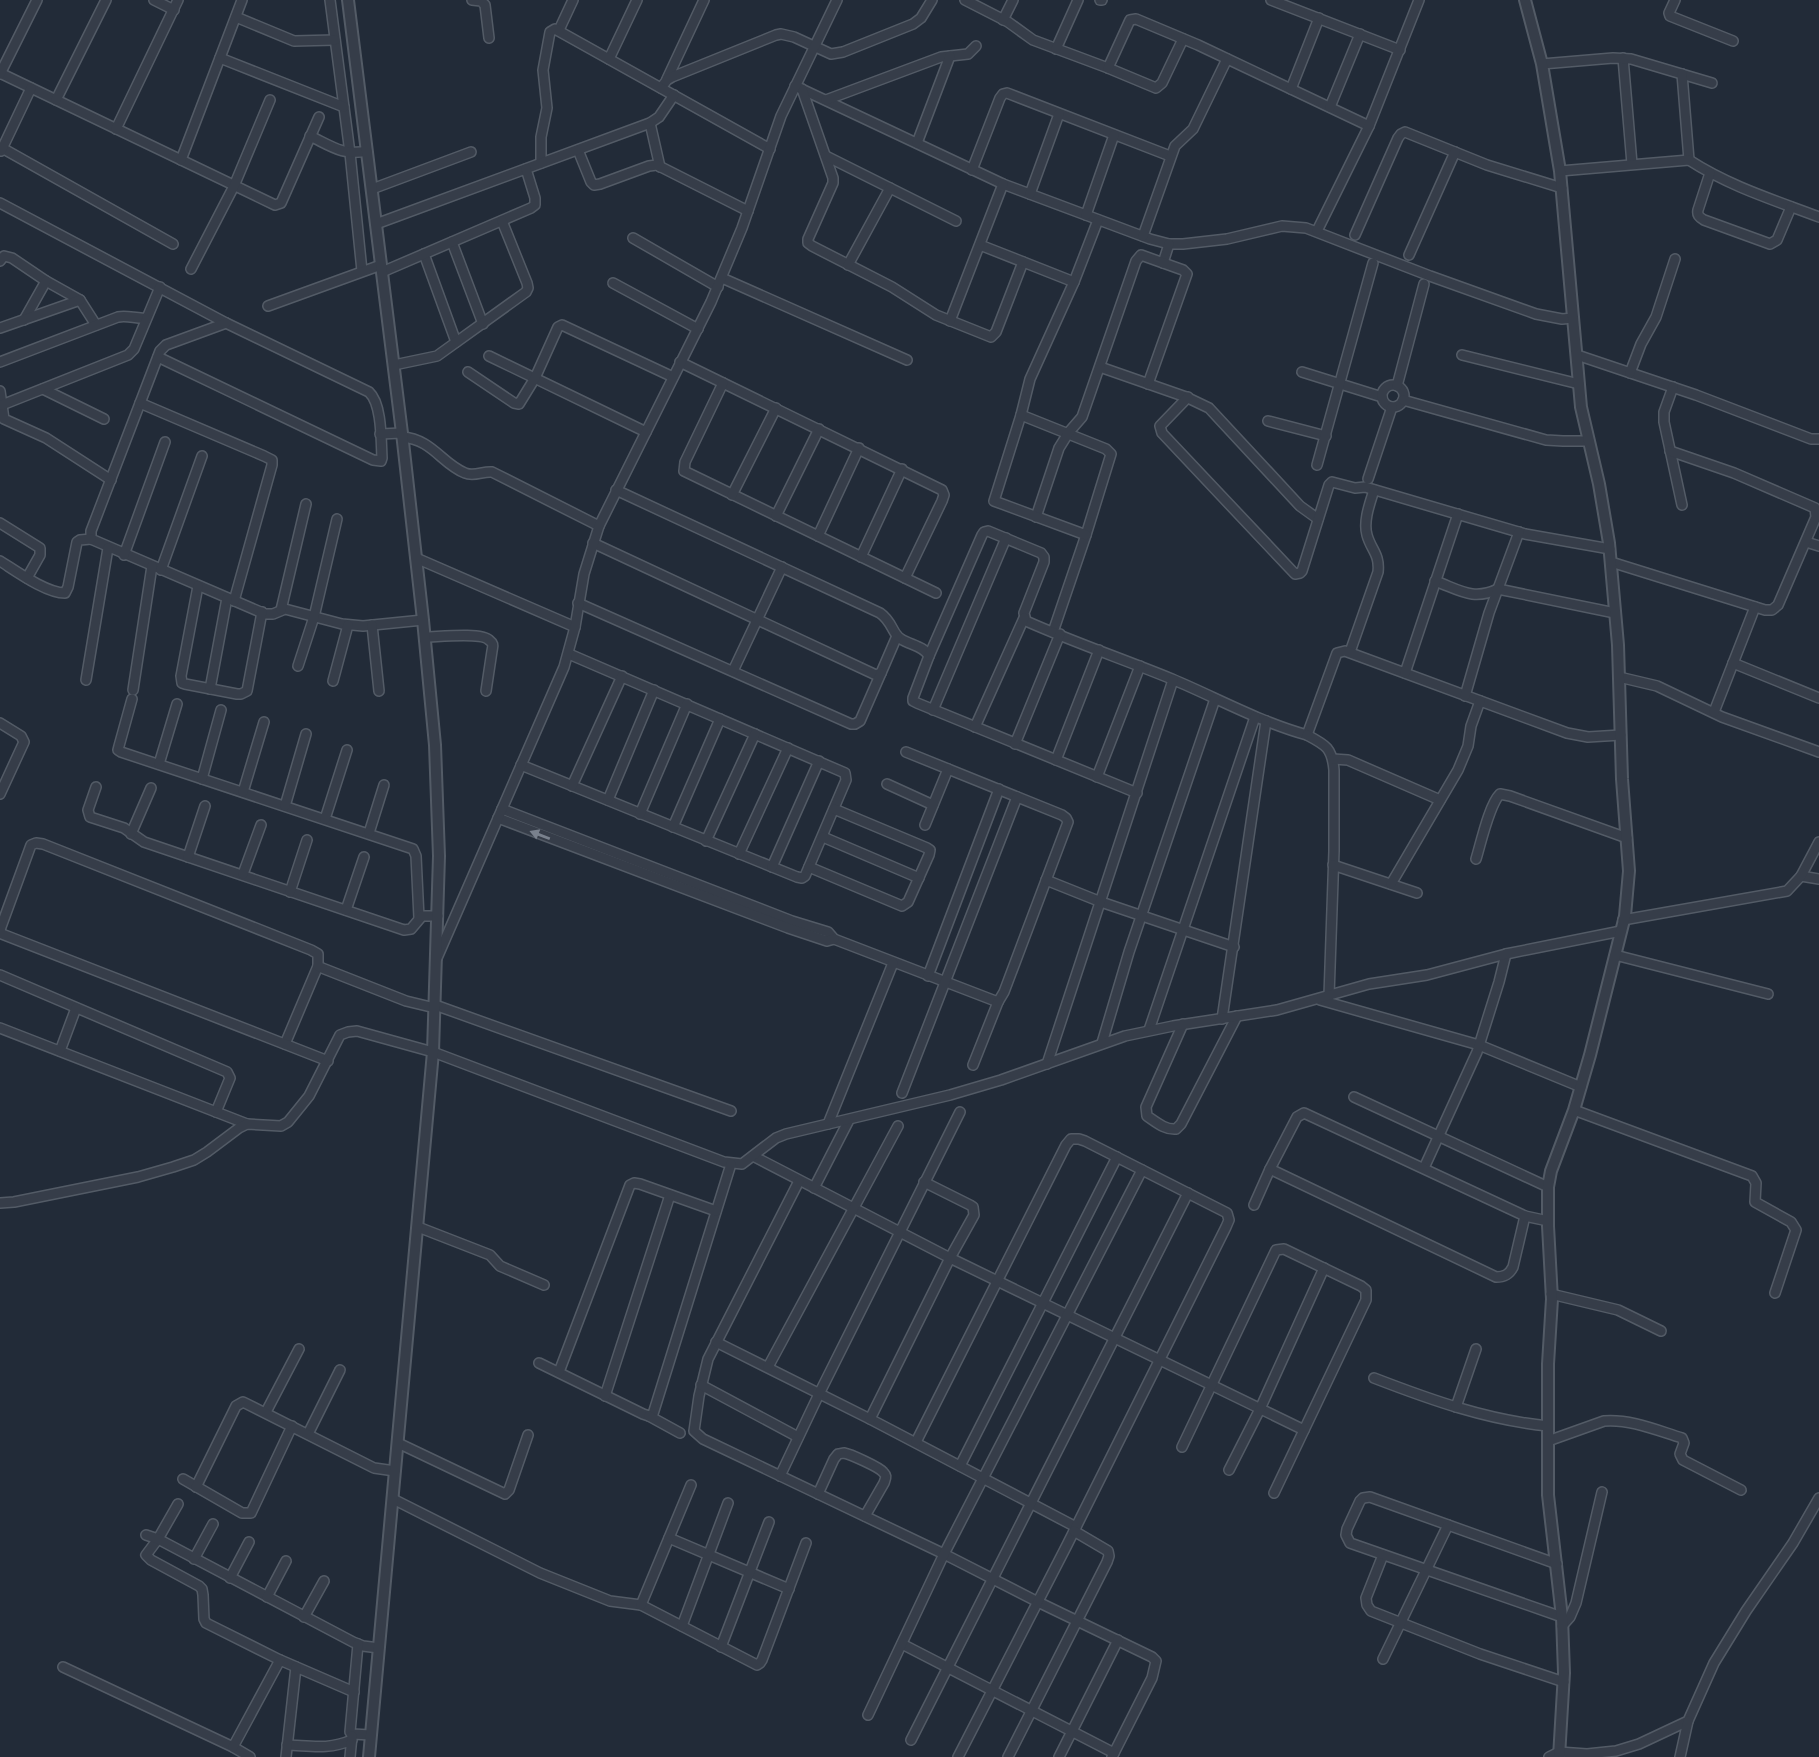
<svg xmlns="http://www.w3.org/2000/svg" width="1819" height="1757" viewBox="0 0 1819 1757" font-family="'Space Grotesk',sans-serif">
<rect width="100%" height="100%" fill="#222b38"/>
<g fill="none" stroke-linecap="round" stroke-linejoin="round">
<!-- minor casing -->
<g stroke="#535b66" stroke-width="12">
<g id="minor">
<path d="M154,0l20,10"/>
<path d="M330,0l20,153 12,118"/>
<path d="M472,0l9,1 4,4 4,33"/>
<path d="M965,0l43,22 25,18 75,28 48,20 6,-5 21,-44"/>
<path d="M1100,0h2"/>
<path d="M1271,0l129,50"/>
<path d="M1675,0l-6,13 1,3 63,25"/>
<path d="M236,17l58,24 41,-1"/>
<path d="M1003,20l10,-20"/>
<path d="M559,30l14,-30"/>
<path d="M1056,49l22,-49"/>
<path d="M220,58l124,49"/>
<path d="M1623,58l9,106"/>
<path d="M609,59l28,-59"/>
<path d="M1542,64l71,-6 18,1 81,24"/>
<path d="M1108,68l22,-48 6,-1 62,26 171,81"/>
<path d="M0,73l275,132 6,-2 38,-86"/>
<path d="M0,74l37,-74"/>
<path d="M1682,74l7,86"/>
<path d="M667,79l37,-79"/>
<path d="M795,86l208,98 147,55 19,5h14l44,-5 55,-13 24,2 124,48 106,38 26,5 11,-1"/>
<path d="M661,88l6,-8 5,-3 104,-42 5,-1 13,3 37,17 12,-2 70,-28 8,-6 11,-18"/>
<path d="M802,89l31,89v5l-25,56v4l4,3 80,41 44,28 55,22 5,-5 27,-70"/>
<path d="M1291,89l28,-71"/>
<path d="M56,100l50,-100"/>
<path d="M826,100l115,-43 27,-3 8,-8"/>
<path d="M1330,107l30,-73"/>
<path d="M650,123l10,44"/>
<path d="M116,129l62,-129"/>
<path d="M310,136c21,10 33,20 57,15"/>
<path d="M917,143l33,-87"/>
<path d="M2,148l171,96"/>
<path d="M578,150l13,32 3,3 6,-1 49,-18 8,-1 91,46"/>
<path d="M1,151l30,-63"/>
<path d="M826,156l130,65"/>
<path d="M181,160l61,-160"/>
<path d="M541,163v-26l6,-29 -4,-38 7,-38 5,-3 215,120"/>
<path d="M972,170l28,-72 3,-4 4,-1 163,63"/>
<path d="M1560,171l129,-11c40,26 85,40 130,57"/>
<path d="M1710,173l-12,37c-1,5 1,7 6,10l66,24 7,-4 14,-33"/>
<path d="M372,189l99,-37"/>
<path d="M1030,194l29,-80"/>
<path d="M0,203l226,120 143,69c13,12 12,48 13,66l-1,3 -8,-1 -215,-103"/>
<path d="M1086,215l28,-80"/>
<path d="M376,224l274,-101 9,-6 15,-22"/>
<path d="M1317,231l52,-105 50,-126"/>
<path d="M1355,235l43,-97 3,-4 4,-2 82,33 75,23"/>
<path d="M1143,236l32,-90 18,-17 34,-70"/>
<path d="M633,238l85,49"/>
<path d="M452,242l31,82"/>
<path d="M980,245l94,37"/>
<path d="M424,254l32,88"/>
<path d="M1409,255l46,-103"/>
<path d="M0,261l4,-5 8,2 34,23 34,19 16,25"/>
<path d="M1163,263l6,-19"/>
<path d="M848,265l42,-77"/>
<path d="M191,269l43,-83 36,-86"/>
<path d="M382,272l149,-64 4,-3v-7l-9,-29"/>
<path d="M722,278l185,82"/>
<path d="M613,283l85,46"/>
<path d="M268,306l113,-41"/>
<path d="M24,320l22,-39"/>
<path d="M950,321l53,-137"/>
<path d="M226,323l-60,22 -6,6 -69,180v8l174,75h8l12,-5 57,15 21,2 60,-6"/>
<path d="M0,328l80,-28"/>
<path d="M1462,355l117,29"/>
<path d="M1577,355l119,40 115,44h8"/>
<path d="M489,356l157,76"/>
<path d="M0,362l118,-45c10,-2 18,2 28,1"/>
<path d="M680,362l262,128 2,5 -2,6 -37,77"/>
<path d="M394,365l43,-9 89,-64 2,-4 -1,-5 -25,-62"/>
<path d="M1100,367l86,30 23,11 91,98 18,13"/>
<path d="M468,372l46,31 5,1 16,-26 23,-51 4,-2 111,52"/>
<path d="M1302,372l80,25"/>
<path d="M1630,373l11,-29 15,-27 19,-58"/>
<path d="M723,383l-38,79 -1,9 252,122"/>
<circle cx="1393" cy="396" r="11"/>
<path d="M1397,386l27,-102"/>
<path d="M1673,387l-9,25v10l18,83"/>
<path d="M43,389l61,30"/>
<path d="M0,391l4,28 42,19 65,42"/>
<path d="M1188,397l-28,29 2,7 133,141 5,-1 2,-2 27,-86 3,-3 23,6 10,-1 160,47 85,15"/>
<path d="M1403,400l143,40 17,1h26"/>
<path d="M140,403l124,53 8,4v5l-38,136"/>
<path d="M2,405l126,-50 6,-6 26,-62"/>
<path d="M1021,415l85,34 5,5 -25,81 -33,97"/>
<path d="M1268,421l58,15"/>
<path d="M380,434l22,-1"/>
<path d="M402,437c30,2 40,27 63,36 9,4 18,-2 27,-1l107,54"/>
<path d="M1317,465l56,-202"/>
<path d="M1368,479l24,-72"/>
<path d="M616,490l264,123c13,9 12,21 21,26 9,6 23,7 28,17l-16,42v3l4,2 220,90"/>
<path d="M732,495l44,-87"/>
<path d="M776,516l43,-87"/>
<path d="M1036,517l23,-69 10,-16 13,-15 54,-156 5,-6 42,15 4,4 -39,110"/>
<path d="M0,523l40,25v7l-13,23"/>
<path d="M1086,535l-92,-34 27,-86 9,-36 44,-97 24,-62"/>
<path d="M818,536l41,-88"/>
<path d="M1806,542l13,4"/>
<path d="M593,543l283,132 5,-2 16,-37"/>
<path d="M124,555l41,-113"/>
<path d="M861,557l41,-88"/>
<path d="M416,558l159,69"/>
<path d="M0,561c16,10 46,32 65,32l3,-6 9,-45 3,-2 11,-1"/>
<path d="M1611,562l154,48h7l6,-5 38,-88 -1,-9 -81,-35 -64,-22"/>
<path d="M161,570l41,-114"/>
<path d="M1435,581c25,9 38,20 63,8l117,24"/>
<path d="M198,586l-17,90 1,7 3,1 52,10h4l6,-3 15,-79"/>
<path d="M578,603l273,121h4l5,-3 21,-48"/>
<path d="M281,610l25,-106"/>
<path d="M372,625l7,66"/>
<path d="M425,637c12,0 56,-5 64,3 5,4 4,5 3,11l-6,40"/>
<path d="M1350,652l28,-80c2,-18 -7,-22 -11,-37 -4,-14 3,-32 7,-45"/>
<path d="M929,656l53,-121 2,-3 4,-1 53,22 3,4v5l-20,51 2,8c47,21 97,38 146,58 45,19 88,43 135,56l30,-82 8,-2 222,82 21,4 33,-2"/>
<path d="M1733,663l86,35"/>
<path d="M298,666l16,-49 23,-98"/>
<path d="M733,671l49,-104"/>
<path d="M1405,673l53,-159"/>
<path d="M1619,677l38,9 65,31 97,35"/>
<path d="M86,680l22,-132"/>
<path d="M333,681l15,-56"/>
<path d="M210,689l17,-91"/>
<path d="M133,690l19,-124"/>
<path d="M1465,696l24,-83 30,-81"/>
<path d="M132,699l-13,47 -1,4 3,2 292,97 3,7 3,62"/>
<path d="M933,710l73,-172"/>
<path d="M1714,712l41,-105"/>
<path d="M0,723l21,13 3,6 -24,52"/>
<path d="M975,727l49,-109"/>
<path d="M1307,735c19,10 25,13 27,35v81l-5,145"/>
<path d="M1015,744l45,-110"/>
<path d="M1333,759l15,1 92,40"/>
<path d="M1056,760l43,-110"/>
<path d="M159,764l18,-60"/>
<path d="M521,765l276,112 5,1 3,-2 41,-96 -1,-7 -276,-119"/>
<path d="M1097,777l43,-111"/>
<path d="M202,779l19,-69"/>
<path d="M887,784l46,21"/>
<path d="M572,786l50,-110"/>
<path d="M96,787l-8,23 2,7 34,11 20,14 260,88 7,-1 11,-13h16"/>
<path d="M243,792l21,-70"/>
<path d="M608,800l46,-110"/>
<path d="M285,806l21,-72"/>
<path d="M502,809l290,112 36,11 6,7 164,63 6,-10 64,-170 -2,-4 -4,-3 -156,-63"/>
<path d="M640,814l47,-110"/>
<path d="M498,818l290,110 39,13 7,-2"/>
<path d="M325,819l22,-69"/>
<path d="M925,825l23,-56"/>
<path d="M673,827l47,-108"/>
<path d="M369,833l15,-48"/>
<path d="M131,834l20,-46"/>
<path d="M823,837l96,41"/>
<path d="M706,841l49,-107"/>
<path d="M739,854l49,-106"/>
<path d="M188,857l17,-51"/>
<path d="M1476,859c5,-16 13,-54 24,-65l10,2 117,42"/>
<path d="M1333,865l84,28"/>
<path d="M772,867l47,-106"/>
<path d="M809,867l93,39 6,-4 21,-47 1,-5 -3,-2 -93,-39"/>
<path d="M243,874l18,-49"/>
<path d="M1801,876l18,3"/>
<path d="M1046,880l55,22 133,45"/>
<path d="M1391,884l67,-114 10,-24 3,-20 9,-25"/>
<path d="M290,892l17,-52"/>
<path d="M346,910l18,-53"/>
<path d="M1623,920l164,-29 14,-15 18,-34"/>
<path d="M1615,955l153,39"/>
<path d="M437,958l127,-291 11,-40 9,-53 15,-48 112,-224 31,-74 39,-112 56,-116"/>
<path d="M0,975l227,97 3,6 -14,34"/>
<path d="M928,976l71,-187"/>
<path d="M1320,1000l159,45 102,42"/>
<path d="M435,1005l296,106"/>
<path d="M1222,1019l44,-298"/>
<path d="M1183,1024l-37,83 1,9c9,6 18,14 29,13l5,-5 56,-108"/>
<path d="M0,1028l247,96"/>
<path d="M1149,1030l106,-313"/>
<path d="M1102,1043l27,-91 86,-253"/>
<path d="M285,1044l33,-78"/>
<path d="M60,1051l16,-43"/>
<path d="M328,1061l-326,-127 -2,-3 1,-4 30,-82 5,-2 7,1 268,106 7,4v12l4,2 84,33 29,7"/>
<path d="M1047,1064l126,-384"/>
<path d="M973,1065l25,-63"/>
<path d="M902,1093l115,-296"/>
<path d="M1354,1097l194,90"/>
<path d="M1574,1110l178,66 4,7 -1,19 36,20 5,8 -21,63"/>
<path d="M828,1124l65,-161"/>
<path d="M753,1156l197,102 354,172"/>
<path d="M1424,1168l53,-116 22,-70 7,-28"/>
<path d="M1270,1169l226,108c8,0 13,-2 17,-10l12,-51"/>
<path d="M799,1181l-91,178 -9,37 -5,35 9,8 241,115 94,48 114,55 4,4 -4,17 -40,79"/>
<path d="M814,1188l35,-68"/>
<path d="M0,1203l14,-1 124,-25 35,-10 21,-7 13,-8 32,-24 8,-4 34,2 7,-4 21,-26 31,-61 8,-3 9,-1 76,21 291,110 18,2 34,-26 10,-4 164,-39 51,-15 124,-44 48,-10 104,-16 92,-26 58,-9 79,-21 115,-23"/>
<path d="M1254,1205l16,-36 27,-52 7,-4 221,103 23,5"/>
<path d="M418,1227l72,28 10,11 44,19"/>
<path d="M1551,1294l67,16 43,21"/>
<path d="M716,1342l154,77 206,108"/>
<path d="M539,1363l104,51 6,2 4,-2 78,-250"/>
<path d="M768,1367l130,-241"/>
<path d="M559,1372l71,-187 4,-2 6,1 76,27"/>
<path d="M1374,1378c57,22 113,42 174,48"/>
<path d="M701,1385l97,52"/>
<path d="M605,1396l65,-201"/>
<path d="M1456,1407l20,-58"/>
<path d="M266,1412l33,-63"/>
<path d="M649,1416l31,17"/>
<path d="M870,1419l80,-161 24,-43 -1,-8 -3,-2 -46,-23"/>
<path d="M308,1434l32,-64"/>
<path d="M1548,1441l56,-20c27,-2 52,9 78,17l2,5 -4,11 3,6 58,30"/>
<path d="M916,1442l150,-297 5,-6h8l6,2 142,72 2,7 -3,7 -159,318 -109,212"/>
<path d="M398,1443l107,51 4,-4 19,-55"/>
<path d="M1182,1447l94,-197 8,-1 77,37 5,4v10l-92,193"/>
<path d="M960,1466l157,-309"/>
<path d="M1229,1470l31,-61 64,-141"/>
<path d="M780,1476l39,-82 141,-282"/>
<path d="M183,1479l59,34h9l41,-87"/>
<path d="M196,1487l40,-81 7,-4 131,66 21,3"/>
<path d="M818,1494l16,-35 4,-5c2,0 4,-1 6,-1 6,1 35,14 39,19 4,4 3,5 1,11l-19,33"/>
<path d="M393,1499l147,74 70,28 31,4 116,60 3,-2 2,-3 44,-117"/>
<path d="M178,1504l-20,35 -12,16 5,5 48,26 3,3 1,6 1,24 2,4 74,37 74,32"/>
<path d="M146,1535l12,4 195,103 10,4 16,2"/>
<path d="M669,1538l120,51"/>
<path d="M1383,1555l-17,43 1,7 4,6 109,43 84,28"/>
<path d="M194,1559l19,-35"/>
<path d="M1557,1564l-187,-67 -7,1 -3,3 -13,28 -1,6 4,8 212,74"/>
<path d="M230,1578l19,-36"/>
<path d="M267,1597l19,-36"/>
<path d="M641,1605l50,-120"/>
<path d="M304,1617l20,-36"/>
<path d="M682,1626l46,-123"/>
<path d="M1562,1626l8,-9 6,-14 26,-111"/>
<path d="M358,1644l-8,88 2,2 19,1"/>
<path d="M902,1644l212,109"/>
<path d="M721,1647l48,-125"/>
<path d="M1383,1659l65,-134"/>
<path d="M63,1667l170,80 17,10"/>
<path d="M868,1715l76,-161 198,-384"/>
<path d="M911,1740l277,-547"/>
<path d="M287,1745c25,1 41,5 65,-5"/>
<path d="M233,1747l47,-87"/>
<path d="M286,1757l10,-90"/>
<path d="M350,1757l2,-21"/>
<path d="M1008,1757l99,-195 2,-6 -1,-5 -34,-20"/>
<path d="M1059,1757l59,-117"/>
<path d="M1549,1757l10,-5 28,2 29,-3 23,-7 49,-23 26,-58 32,-52 47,-68 26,-45"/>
<path d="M1680,1757l8,-36"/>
</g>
</g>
<!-- tertiary casing -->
<g stroke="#535b66" stroke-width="14">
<g id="tertiary">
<path d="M348,0l54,433 21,187 12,125 4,111 -6,196 -64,705"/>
<path d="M1525,0l17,64 18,107 21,236 18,77 10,59 9,102 4,134 7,92 -4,45 -35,139 -16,55 -23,61 -3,16v39l4,73 -4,65v131l14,122 2,56 -5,84"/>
</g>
</g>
<!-- minor -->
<use href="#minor" stroke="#363d49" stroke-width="9"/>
<!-- tertiary -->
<use href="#tertiary" stroke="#363d49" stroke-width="10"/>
</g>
<!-- one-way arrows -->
<defs><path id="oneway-solid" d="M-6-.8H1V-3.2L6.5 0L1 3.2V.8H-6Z" transform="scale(1.75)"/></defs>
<use fill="#79818d" href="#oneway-solid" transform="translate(540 835) rotate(-159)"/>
</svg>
